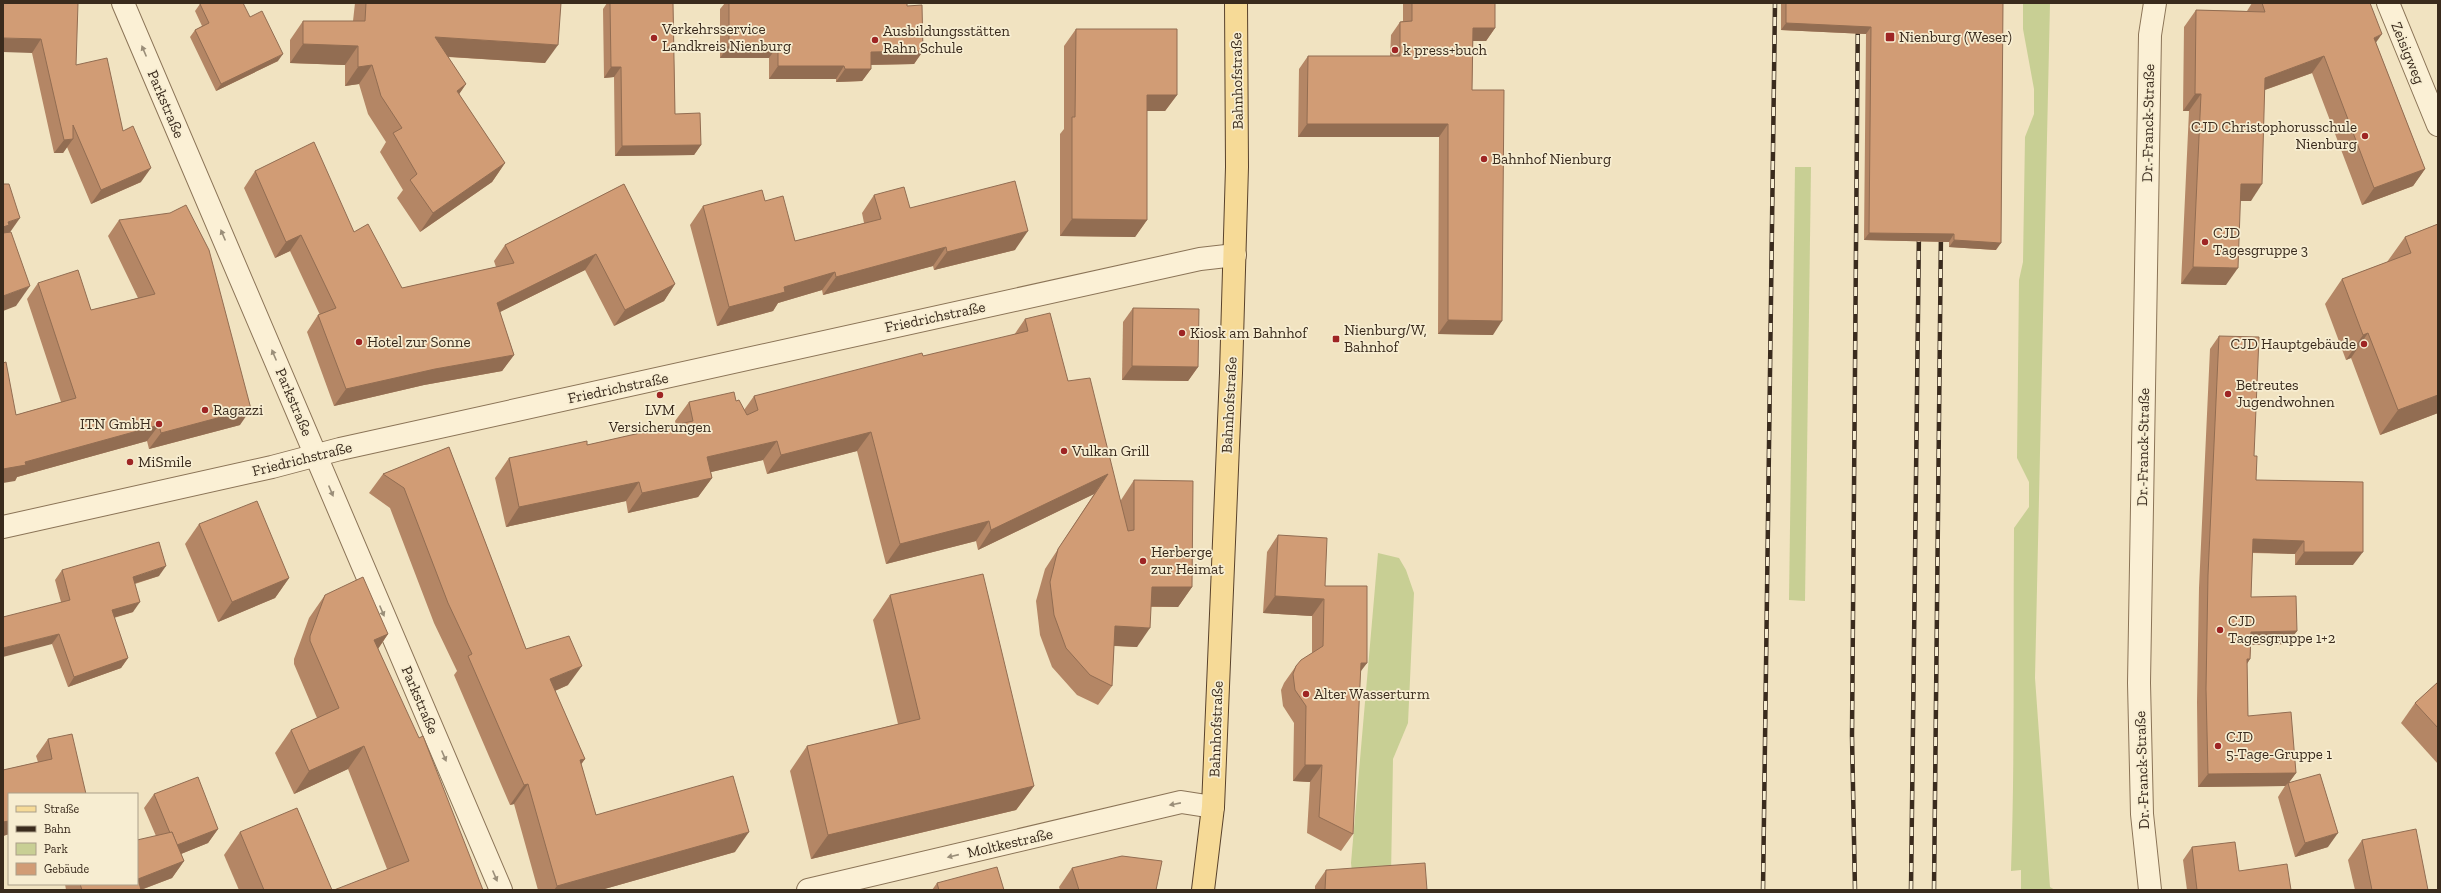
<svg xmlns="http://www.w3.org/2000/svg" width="2441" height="893" viewBox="0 0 2441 893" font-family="'Zilla Slab',serif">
<rect width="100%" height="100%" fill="#f1e3c1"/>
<!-- green -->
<g fill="#c8cf94">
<path d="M2023,3h27l-15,675 15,209 5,3h-34v-20l-10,1c4,-114 2,-228 3,-343l15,-21v-25l-12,-24 2,-178 4,-18 2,-125 9,-23v-25l-11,-60z"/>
<path d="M1795,167h16l-6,434 -16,-1z"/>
<path d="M1378,553l21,5 7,12 8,23 -6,130 -15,36 -2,118 -37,13 -3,-27z"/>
</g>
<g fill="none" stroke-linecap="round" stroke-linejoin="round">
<!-- minor casing -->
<g stroke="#8b7457" stroke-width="24">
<g id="minor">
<path d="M123,3l378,887"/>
<path d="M2388,3l50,122"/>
<path d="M3,527l269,-60 68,-18 860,-190 35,-4"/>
<path d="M808,890l373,-88 32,5"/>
<path d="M2150,890l-8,-76 -3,-131 11,-648 5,-32"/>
</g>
</g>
<!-- major casing -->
<g stroke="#59422c" stroke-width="24">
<path id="major" d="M1203,890l10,-83 18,-434 6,-206 -1,-164"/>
</g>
<!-- minor -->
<use href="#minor" stroke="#fbf0d5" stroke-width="22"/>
<!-- major -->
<use href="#major" stroke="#f6da97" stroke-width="22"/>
<!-- rail casing -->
<g stroke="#3a2b1d" stroke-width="4.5">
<g id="rail">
<path d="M1763,890l12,-887"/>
<path d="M1855,890l-3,-154 6,-733"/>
<path d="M1911,890l8,-660"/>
<path d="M1934,890l7,-659"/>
</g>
</g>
<!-- rail -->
<use href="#rail" stroke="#f7edd1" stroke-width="3" stroke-dasharray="9" stroke-linecap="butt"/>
</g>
<!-- wall -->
<g fill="#b48665">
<path d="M3,3l73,62 47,66 18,51 -50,22 -24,-57 -4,6h-9l-22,-100z"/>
<path d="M355,3h206l-16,60 -97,-6 18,27 -7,10 46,69 -13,19 -72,50 -23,-34 6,-8 -23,-38 6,-10 -18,-28 -9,-30 -14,2v-21l-55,-2v-23l13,-19h50z"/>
<path d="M607,3h66l2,111 26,31 -7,10 -79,1 -1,-79 -10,1 -1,-69z"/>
<path d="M725,3h182v3l16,45 -9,13 -43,1v4l-9,12 -26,1v-3h-67v-21h-49v-49z"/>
<path d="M1403,3h92v25l-9,13h-13l-1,49 21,245 -55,-1 1,-197h-141l1,-68 9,-13h82l1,-21 9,-13 3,-1z"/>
<path d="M1781,3h222l-7,247 -47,-3v-5l-85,-2 2,-206 -85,-4z"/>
<path d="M2252,3h118l6,40 49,126 -12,17 -51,19 -50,-132 -47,17 -14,111h-11l-14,84 -45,-1 8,-173h-6l1,-84 12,-17 51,1z"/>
<path d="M200,4l50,13 28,44 -62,30 -26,-54 5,-7 7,-4 -7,-15z"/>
<path d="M1076,29l101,66 -12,16h-18v109l-12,17 -75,-1v-102l4,-5v-83z"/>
<path d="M255,171l99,61 48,56 94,-21 -2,-6 11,-16 119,-61 51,100 -11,17 -50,25 -29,-56 -85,42 14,43 -12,16 -78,14 -90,21 -27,-74 11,-17h2l-30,-64 -15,7 -31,-70z"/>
<path d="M874,195l141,55 -81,20 -1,-4 -110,29 -1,-5 -44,13 -5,8 -56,15 -27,-101 13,-19 62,-5 30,40 69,-18 -2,-10z"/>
<path d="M119,220l121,205 -91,24 -2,-8 -130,36 -2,4 1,-66 45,-13 -34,-103 11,-16 53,27 47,-12 -30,-62z"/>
<path d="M2438,224v189l-58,22 -29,-77 -5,2 -21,-56 17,-25 45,-17 18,-25z"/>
<path d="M1133,308l65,59 -10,14 -66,-1 1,-58z"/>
<path d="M1025,319l43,62 53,121v-2l13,-20 58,107 -14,20h-27l-14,40 -23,-1 -2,40 -14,19 -21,-10 -25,-28 -12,-32 -4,-34 9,-32 49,-75 -116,56 -2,-9 -90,23 -29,-113 -90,23 -4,-14 -52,12 1,6 -14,19 -70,16 -2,-12 -120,26 -11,-49 14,-20 78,-13 89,-20 -1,-4 14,-19 47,-1 8,9 10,-14 260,-61z"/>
<path d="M2219,336l35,120 2,24 97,85h-58v-11l-43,-1 -1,44 46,34 -10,13 -36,1 -1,14 -3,5 1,52 48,57 -7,9 39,65 -33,10 -17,-60 7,-11 -87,1 -1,-85 2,-114 11,-239z"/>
<path d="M449,447l77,202 42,36 -13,6 30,68 -4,5 15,51 139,37 -134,38h-63l-24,-86 -4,1 -56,-130 3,-4 -23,-48 -44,-115 -21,-15 14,-19z"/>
<path d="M199,524l90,54 -14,20 -57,24 -33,-78z"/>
<path d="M1278,535l47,51 42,77 -7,8 -7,163 -12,17 -34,-18 3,-51 -17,-1 1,-58 -11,-17 -2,-16 3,-7 12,-17 16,-13v-37l-49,-3 4,-61z"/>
<path d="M62,570l97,6 -24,8 -2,28 -19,6 14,40 -7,10 -53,19 -16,-43 9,-42 -6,-22z"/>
<path d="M325,595l63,39 -10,15 105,241 -96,-21 -39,-100 -54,25 -19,-41 16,-23 26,-12 -23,-54v-5l15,-41z"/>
<path d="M890,595l144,191 -18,24 -205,49 -21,-88 17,-25 91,-22 -25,-104z"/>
<path d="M2438,682v82l-37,-41 14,-20z"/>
<path d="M48,739l38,55h-77v40l-6,2v-66l35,-8 -2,-6z"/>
<path d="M154,794l64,35 -10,14 -27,11 3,7 -12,17 -31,12h-75l-1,-6h72l19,-48 -12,-28z"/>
<path d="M240,832l92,58h-93l-15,-35z"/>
<path d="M2362,840l66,50h-73l-7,-30z"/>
<path d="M2192,847l47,24 52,19h-104l-4,-30z"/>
<path d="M1072,868l84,22h-96l-1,-3z"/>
<path d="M1326,870l101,20h-112v-4z"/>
<path d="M937,883l67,7h-72z"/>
</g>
<!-- shaded-wall -->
<g fill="#926d52">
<path d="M1786,23l85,4 -5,7 -85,-4z"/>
<path d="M1473,28h22l-9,13h-22z"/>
<path d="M2382,34l-12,17 4,-13z"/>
<path d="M435,37l123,8 -13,18 -123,-8z"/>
<path d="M3,38l38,1 -9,14 -29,-1z"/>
<path d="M303,44l55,2 -13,19 -55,-2z"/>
<path d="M729,45h49l-9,13h-49z"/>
<path d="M923,51l-9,13 -52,1 9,-13z"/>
<path d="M283,54l-5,7 -62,30 5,-7z"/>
<path d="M2324,56l-12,17 -59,21 12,-16z"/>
<path d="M372,65l-13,19 -14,2 13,-19z"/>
<path d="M778,66h66l-8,13h-67z"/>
<path d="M611,67h10l-7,10 -10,1z"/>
<path d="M845,69h26l-9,12 -26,1z"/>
<path d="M466,84l-13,19 4,-12z"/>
<path d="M2195,94h6l-12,17h-6z"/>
<path d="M1147,95h30l-12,16h-29z"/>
<path d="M1307,124h141l-9,13h-141z"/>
<path d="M73,139l-10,14h-9l10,-13z"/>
<path d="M701,145l-7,10 -79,1 7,-10z"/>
<path d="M505,163l-13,19 -72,50 13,-19z"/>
<path d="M151,168l-10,14 -50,22 10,-14z"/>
<path d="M2425,169l-12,17 -51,19 12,-17z"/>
<path d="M2241,184h21l-11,17h-22z"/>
<path d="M20,218l-14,20 -3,1v-12l5,-5z"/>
<path d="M1072,219l75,1 -12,17 -75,-1z"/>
<path d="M1028,231l-13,19 -81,20 13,-18z"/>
<path d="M1869,233l85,1 -5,8 -85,-2z"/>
<path d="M301,235l-11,16 -15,7 11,-16z"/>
<path d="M1954,240l47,3 -5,7 -47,-3z"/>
<path d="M946,247l-13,19 -110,29 13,-18z"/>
<path d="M596,254l-11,16 -99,49 11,-16z"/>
<path d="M2193,267l45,1 -12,17 -45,-1z"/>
<path d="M835,272l-13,18 -44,13 -5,8 -56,15 12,-19 55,-20z"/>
<path d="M675,284l-11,17 -50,25 11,-16z"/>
<path d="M30,286l-14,20 -13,5v-15z"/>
<path d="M1448,320l54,1 -9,14 -55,-1z"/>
<path d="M2368,333l-17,25 -5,2 17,-25z"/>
<path d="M514,355l-12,16 -78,14 -90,21 12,-17 89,-20z"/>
<path d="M1132,366l66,1 -10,14 -66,-1z"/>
<path d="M2438,395v18l-58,22 18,-25z"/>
<path d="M251,409l-11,16 -91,24 12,-16z"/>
<path d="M159,425l-12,16 -130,36 -2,4 -12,2v-14l22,-7z"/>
<path d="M871,432l-14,19 -90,23 14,-19z"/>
<path d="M777,441l-14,19 -69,16 13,-19z"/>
<path d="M1108,474l-14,20 -116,56 13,-20z"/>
<path d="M712,478l-14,19 -70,16 14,-20z"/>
<path d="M639,482l-13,19 -120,26 13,-20z"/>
<path d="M989,521l-13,20 -90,23 14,-20z"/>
<path d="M2253,539l51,2 -9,13 -52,-2z"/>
<path d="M2304,552h59l-10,13h-58z"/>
<path d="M166,566l-7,10 -33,10 7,-9z"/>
<path d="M289,578l-14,20 -57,24 14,-20z"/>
<path d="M1152,587h40l-14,20 -39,-1z"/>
<path d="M1275,596l49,3 -12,17 -49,-3z"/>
<path d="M140,602l-7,10 -28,8 7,-10z"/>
<path d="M1115,626l35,2 -13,19 -36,-2z"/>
<path d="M2297,631l-10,13 -45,1 9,-13z"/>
<path d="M59,634l-7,10 -49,13v-9z"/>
<path d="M388,634l-15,22 1,-16z"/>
<path d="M128,658l-7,10 -53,19 6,-10z"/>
<path d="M2247,659h3l-9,13z"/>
<path d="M1361,663h6l-12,16z"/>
<path d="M582,666l-14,19 -32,14 14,-20z"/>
<path d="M364,746l-16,23 -54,25 15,-23z"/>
<path d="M585,759l-14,19 9,-18z"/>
<path d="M1305,765h17l-12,17 -17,-1z"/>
<path d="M2296,773l-8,11v-1l-3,3 -87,1 10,-13z"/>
<path d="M528,784l-14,20 -4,1 14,-20z"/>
<path d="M1034,786l-18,24 -205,49 17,-24z"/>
<path d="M9,821v13l-6,2v-14z"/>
<path d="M218,829l-10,14 -42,17 9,-14z"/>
<path d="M749,832l-14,20 -134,38h-47l3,-4z"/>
<path d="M2338,833l-10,14 -33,10 10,-14z"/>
<path d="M184,861l-12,17 -32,12 -2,-11z"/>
</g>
<!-- building -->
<g fill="#d19c75" stroke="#926d52">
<path d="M3,3h75l-2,62 31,-7 16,73 10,-5 18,42 -50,22 -28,-65v14l-9,1 -23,-101 -38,-1z"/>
<path d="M202,3h41l7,14 12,-6 21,43 -62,30 -26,-54 14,-7 -9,-19z"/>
<path d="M366,3h195l-3,42 -123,-8 31,47 -9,7 48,72 -72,50 -23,-33 7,-6 -24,-41 9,-5 -21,-32 -9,-31 -14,2v-21l-55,-2v-23h62z"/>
<path d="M610,3h63l2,111 25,-1 1,32 -79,1 -1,-79h-10z"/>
<path d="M729,3h178v3l15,-1 1,46 -52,1v17h-26l-1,-3h-66v-21h-49z"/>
<path d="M1412,3h83v25h-22l-1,62h32l-2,231 -54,-1v-196h-141l1,-68h92v-34l12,-1z"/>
<path d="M1786,3h217l-2,240 -47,-3v-6l-85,-1 2,-206 -85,-4z"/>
<path d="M2262,3h108l12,31 -8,4 51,131 -51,19 -50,-132 -59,22 -3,106h-21l-3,84 -45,-1 8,-173h-6l1,-84 69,2z"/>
<path d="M1076,29h101v66h-30v125l-75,-1v-102h3z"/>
<path d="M314,142l40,90 14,-8 34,64 112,-25 -9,-18 119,-61 51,100 -50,26 -29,-56 -99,49 17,52 -79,14 -89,20 -28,-74 18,-7 -35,-73 -15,7 -31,-71z"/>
<path d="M1015,181l13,50 -81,21 -1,-5 -110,30 -1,-5 -51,15 1,5 -56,15 -26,-101 59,-16 3,11 18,-5 12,45 86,-22 -7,-24 30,-8 6,21z"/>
<path d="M3,184h6l11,34 -12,4 1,3 -6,2z"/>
<path d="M186,205l23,45 42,159 -90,24 -2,-8 -134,37 1,3 -23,4v-106l3,-1 10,53 60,-17 -38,-115 40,-13 13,40 64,-16 -36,-74 51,-7z"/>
<path d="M2438,224v171l-40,15 -30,-77 -5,2 -21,-56 69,-26 -6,-16z"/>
<path d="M11,232l19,54 -27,10v-63z"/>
<path d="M1133,308l66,1 -1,58 -66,-1z"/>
<path d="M1050,313l18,68 22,-3 38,153 6,-1v-50l59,1 -1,106h-40l-2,41 -35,-2 -3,60 -22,-11 -24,-27 -12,-33 -4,-33 8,-33 50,-75 -117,56 -2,-9 -89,23 -29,-112 -90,23 -4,-14 -70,16 5,21 -70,15 -3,-11 -120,25 -10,-49 78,-17v4l106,-24 -4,-19 45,-10 2,9 3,-1 8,15 11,-5 -4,-14 168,-43 1,3 105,-25 -3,-12z"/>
<path d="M2219,336l40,1 -5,119h3l-1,24 107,2v70h-59v-11l-51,-2 -2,58 45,-1 1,35 -46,1 -1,27h-3l1,57 43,-4 5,61 -88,1 -2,-85 2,-114z"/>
<path d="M449,447l77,202 43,-13 13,30 -32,13 35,80 -5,1 16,55 137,-39 16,56 -192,54 -29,-102 -4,1 -56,-129 4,-2 -24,-51 -44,-115 -21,-14z"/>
<path d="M257,501l32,77 -57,24 -33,-78z"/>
<path d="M1278,535l49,3 -2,48h42v77h-6l-8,171 -34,-17 3,-52h-17l1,-59 -11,-16 -2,-16 3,-8 5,-6 22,-14 1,-47 -49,-3z"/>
<path d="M159,542l7,24 -33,11 7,25 -28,8 16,48 -54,19 -15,-43 -56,14v-31l67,-17 -8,-30z"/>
<path d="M983,574l51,212 -206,49 -21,-89 113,-27 -30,-124z"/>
<path d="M363,577l25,57 -14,6 45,98 4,-2 60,154h-149l75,-29 -45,-115 -55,25 -18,-41 48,-22 -29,-67v-5l15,-41z"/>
<path d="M2438,682v46l-23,-25z"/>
<path d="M72,734l14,60h-77v27l-6,1v-52l49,-11 -4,-20z"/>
<path d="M2320,774l18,59 -33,10 -17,-60z"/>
<path d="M198,777l20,52 -41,16 -5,-13 -2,1 -16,-39z"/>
<path d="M297,808l35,82h-68l-24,-58z"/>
<path d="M2416,829l12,61h-56l-10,-50z"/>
<path d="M172,832l12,29 -46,18 3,11h-59l-2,-6h57v-44z"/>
<path d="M2235,842l4,29 48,-7 4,26h-94l-5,-43z"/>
<path d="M1122,856l40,5 -6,29h-77l-7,-22z"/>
<path d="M1425,863l2,27h-102l1,-20z"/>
<path d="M997,867l7,23h-65l-2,-7z"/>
</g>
<!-- one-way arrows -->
<defs><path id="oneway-solid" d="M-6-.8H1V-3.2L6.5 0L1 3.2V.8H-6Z"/></defs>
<g fill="#9a8e79">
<use href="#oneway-solid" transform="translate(144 51) rotate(-113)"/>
<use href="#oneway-solid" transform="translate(223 235) rotate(-113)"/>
<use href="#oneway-solid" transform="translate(274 355) rotate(-113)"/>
<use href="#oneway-solid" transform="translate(331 491) rotate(67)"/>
<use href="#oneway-solid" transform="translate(382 611) rotate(67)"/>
<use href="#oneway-solid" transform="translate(444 756) rotate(67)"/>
<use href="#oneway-solid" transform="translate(1175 804) rotate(169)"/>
<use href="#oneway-solid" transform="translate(953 856) rotate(167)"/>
<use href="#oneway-solid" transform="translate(495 876) rotate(67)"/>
</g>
<!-- markers -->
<g fill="#9e2524" stroke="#f7edd1" stroke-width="1.5">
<rect x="1885" y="32" width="10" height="10" rx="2"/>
<circle cx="654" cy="38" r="4"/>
<circle cx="875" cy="40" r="4"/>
<circle cx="1395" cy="50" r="4"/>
<circle cx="2365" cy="136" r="4"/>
<circle cx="1484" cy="159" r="4"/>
<circle cx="2205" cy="242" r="4"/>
<circle cx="1182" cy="333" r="4"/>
<rect x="1332" y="335" width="8" height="8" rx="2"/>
<circle cx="359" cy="342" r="4"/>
<circle cx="2364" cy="344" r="4"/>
<circle cx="2228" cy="394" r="4"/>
<circle cx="660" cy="395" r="4"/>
<circle cx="205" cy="410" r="4"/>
<circle cx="159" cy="424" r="4"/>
<circle cx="1064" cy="451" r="4"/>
<circle cx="130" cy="462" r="4"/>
<circle cx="1143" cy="561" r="4"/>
<circle cx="2220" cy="630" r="4"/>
<circle cx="1306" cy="694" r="4"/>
<circle cx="2218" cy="746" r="4"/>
</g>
<g text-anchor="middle" stroke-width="3.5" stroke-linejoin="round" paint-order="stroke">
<!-- poi labels -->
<g font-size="15" fill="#3a2b1d" stroke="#f7edd1" text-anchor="start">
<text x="662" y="34">Verkehrsservice<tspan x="662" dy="17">Landkreis Nienburg</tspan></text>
<text x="883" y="36">Ausbildungsstätten<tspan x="883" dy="17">Rahn Schule</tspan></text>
<text x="1899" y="42">Nienburg (Weser)</text>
<text x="1403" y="55">k press+buch</text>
<text x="2357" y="132" text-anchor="end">CJD Christophorusschule<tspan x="2357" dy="17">Nienburg</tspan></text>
<text x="1492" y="164">Bahnhof Nienburg</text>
<text x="2213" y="238">CJD<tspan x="2213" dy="17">Tagesgruppe 3</tspan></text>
<text x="1344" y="335">Nienburg/W,<tspan x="1344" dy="17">Bahnhof</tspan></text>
<text x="1190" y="338">Kiosk am Bahnhof</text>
<text x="367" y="347">Hotel zur Sonne</text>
<text x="2356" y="349" text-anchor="end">CJD Hauptgebäude</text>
<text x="2236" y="390">Betreutes<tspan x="2236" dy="17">Jugendwohnen</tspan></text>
<text x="213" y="415">Ragazzi</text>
<text x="660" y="415" text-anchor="middle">LVM<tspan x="660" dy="17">Versicherungen</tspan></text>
<text x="151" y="429" text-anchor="end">ITN GmbH</text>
<text x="1072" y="456">Vulkan Grill</text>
<text x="138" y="467">MiSmile</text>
<text x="1151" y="557">Herberge<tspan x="1151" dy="17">zur Heimat</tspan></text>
<text x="2228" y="626">CJD<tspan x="2228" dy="17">Tagesgruppe 1+2</tspan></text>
<text x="1314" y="699">Alter Wasserturm</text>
<text x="2226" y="742">CJD<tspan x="2226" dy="17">5-Tage-Gruppe 1</tspan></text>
</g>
<!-- street labels -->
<g font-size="15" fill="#3a2b1d" stroke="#f7edd1">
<text transform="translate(2408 53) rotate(68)" y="5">Zeisigweg</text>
<text transform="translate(1237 81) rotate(-91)" y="5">Bahnhofstraße</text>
<text transform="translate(166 104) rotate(67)" y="5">Parkstraße</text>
<text transform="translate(2148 123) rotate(-89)" y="5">Dr.-Franck-Straße</text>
<text transform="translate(935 317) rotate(-12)" y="5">Friedrichstraße</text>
<text transform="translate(618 388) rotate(-12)" y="5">Friedrichstraße</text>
<text transform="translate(294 402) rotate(67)" y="5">Parkstraße</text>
<text transform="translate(1229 405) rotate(-87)" y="5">Bahnhofstraße</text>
<text transform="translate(2143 447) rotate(-89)" y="5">Dr.-Franck-Straße</text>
<text transform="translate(302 459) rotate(-14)" y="5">Friedrichstraße</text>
<text transform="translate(420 700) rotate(67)" y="5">Parkstraße</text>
<text transform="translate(1216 729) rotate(-88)" y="5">Bahnhofstraße</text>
<text transform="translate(2142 770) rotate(-92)" y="5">Dr.-Franck-Straße</text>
<text transform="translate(1010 843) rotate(-13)" y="5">Moltkestraße</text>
</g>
</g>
<!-- border -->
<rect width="2441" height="893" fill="none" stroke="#3a2b1d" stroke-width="8"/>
<!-- legend -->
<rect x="8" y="793" width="130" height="92" fill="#f7edd1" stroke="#ab9f89"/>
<rect x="16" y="806" width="20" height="6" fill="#f6da97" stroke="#ab9f89"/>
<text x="44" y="813" font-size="12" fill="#3a2b1d">Straße</text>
<rect x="16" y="826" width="20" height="6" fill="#3a2b1d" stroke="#ab9f89"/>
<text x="44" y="833" font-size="12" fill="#3a2b1d">Bahn</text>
<rect x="16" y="843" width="20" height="12" fill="#c8cf94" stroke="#ab9f89"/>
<text x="44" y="853" font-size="12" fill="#3a2b1d">Park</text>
<rect x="16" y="863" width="20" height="12" fill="#d19c75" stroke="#ab9f89"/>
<text x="44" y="873" font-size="12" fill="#3a2b1d">Gebäude</text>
</svg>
